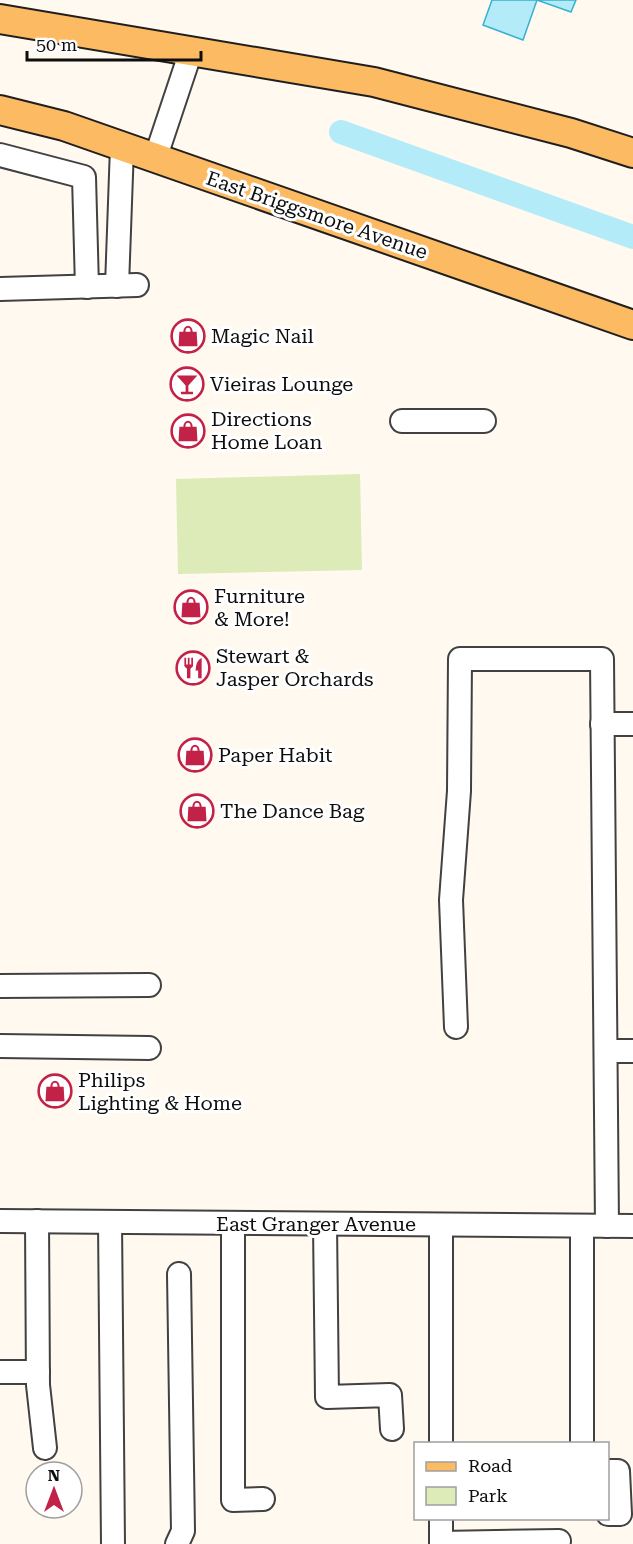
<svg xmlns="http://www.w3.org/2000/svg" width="633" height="1544" viewBox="0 0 633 1544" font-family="'Roboto Serif',serif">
<rect width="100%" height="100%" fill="#fff9ef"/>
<!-- green -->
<path fill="#dcebb8" d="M360,474l2,96 -184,4 -2,-95z"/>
<!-- water -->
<path fill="#b3ebf8" stroke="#37b1d1" stroke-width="1.5" d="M492,0h84l-5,12 -34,-12 -14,40 -40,-15z"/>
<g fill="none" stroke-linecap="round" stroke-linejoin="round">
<!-- canal -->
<path stroke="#b3ebf8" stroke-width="24" d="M341,132l292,105"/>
<!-- minor casing -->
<g stroke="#414141" stroke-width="26">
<g id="minor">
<path d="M0,155l84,22 3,110"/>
<path d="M155,159l36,-108"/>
<path d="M117,286l5,-139"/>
<path d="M0,289l137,-4"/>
<path d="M402,421h82"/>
<path d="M602,724h31"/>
<path d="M0,986l149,-1"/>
<path d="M456,1027l-5,-127 8,-109 1,-132h142l5,567"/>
<path d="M0,1046l149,2"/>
<path d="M606,1051h27"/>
<path d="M0,1221l633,5"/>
<path d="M37,1221l1,164 7,63"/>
<path d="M110,1222l3,322"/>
<path d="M233,1223v277l30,-1"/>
<path d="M325,1224l2,173 63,-2 2,34"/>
<path d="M441,1225v219"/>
<path d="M0,1372h38"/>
<path d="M582,1444v-218"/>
<path d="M608,1471h10l2,43h-12"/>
<path d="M441,1518v25l118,-2"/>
<path d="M177,1544l6,-13 -4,-257"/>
</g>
</g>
<!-- major casing -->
<g stroke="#1f1f1f" stroke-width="32">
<g id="major">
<path d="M0,19l374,63 197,51 62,20"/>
<path d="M0,110l64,16 569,199"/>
</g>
</g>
<!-- minor -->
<use href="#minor" stroke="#fff" stroke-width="22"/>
<!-- major -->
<use href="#major" stroke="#fcba62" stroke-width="28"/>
</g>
<!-- icons -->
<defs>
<g id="shop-ring" transform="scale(1.725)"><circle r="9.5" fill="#fff" stroke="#c32248" stroke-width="1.5"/><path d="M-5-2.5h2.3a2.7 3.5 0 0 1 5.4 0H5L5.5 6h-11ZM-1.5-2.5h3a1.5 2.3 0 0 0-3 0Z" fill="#c32248"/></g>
<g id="bar-ring" transform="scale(1.725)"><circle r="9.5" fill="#fff" stroke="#c32248" stroke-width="1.5"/><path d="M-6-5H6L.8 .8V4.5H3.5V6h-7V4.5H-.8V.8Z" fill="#c32248"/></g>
<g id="restaurant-ring" transform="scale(1.725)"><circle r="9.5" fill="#fff" stroke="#c32248" stroke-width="1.5"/><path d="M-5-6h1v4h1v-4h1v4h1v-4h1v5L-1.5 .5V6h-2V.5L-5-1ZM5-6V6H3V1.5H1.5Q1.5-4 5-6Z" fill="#c32248"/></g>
</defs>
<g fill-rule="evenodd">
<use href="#shop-ring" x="188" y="336"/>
<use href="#bar-ring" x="187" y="384"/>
<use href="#shop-ring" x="188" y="431"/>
<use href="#shop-ring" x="191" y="607"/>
<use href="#restaurant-ring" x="193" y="668"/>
<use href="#shop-ring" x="195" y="755"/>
<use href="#shop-ring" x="197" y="811"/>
<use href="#shop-ring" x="55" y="1091"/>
</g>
<g text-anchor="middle" stroke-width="6" stroke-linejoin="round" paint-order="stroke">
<!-- street labels -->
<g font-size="20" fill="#0e0e0e" stroke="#fff">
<text transform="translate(317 215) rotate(19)" y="7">East Briggsmore Avenue</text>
<text x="316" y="1231">East Granger Avenue</text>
</g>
<!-- poi labels -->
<g font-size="20" fill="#0e0e0e" stroke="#fff" text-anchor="start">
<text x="211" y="343">Magic Nail</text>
<text x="210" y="391">Vieiras Lounge</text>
<text x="211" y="426">Directions<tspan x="211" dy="23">Home Loan</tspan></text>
<text x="214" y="603">Furniture<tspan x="214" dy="23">&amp; More!</tspan></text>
<text x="216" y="663">Stewart &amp;<tspan x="216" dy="23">Jasper Orchards</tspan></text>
<text x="218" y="762">Paper Habit</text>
<text x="220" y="818">The Dance Bag</text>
<text x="78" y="1087">Philips<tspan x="78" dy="23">Lighting &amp; Home</tspan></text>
</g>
</g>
<!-- legend -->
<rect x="414" y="1442" width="195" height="78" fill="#ffffff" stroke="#9f9f9f" stroke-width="1.5"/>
<rect x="426" y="1462" width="30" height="9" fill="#fcba62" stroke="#9f9f9f" stroke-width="1.5"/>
<text x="468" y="1472" font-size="18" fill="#0e0e0e">Road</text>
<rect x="426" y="1487" width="30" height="18" fill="#dcebb8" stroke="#9f9f9f" stroke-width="1.5"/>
<text x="468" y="1502" font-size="18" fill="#0e0e0e">Park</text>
<!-- north arrow -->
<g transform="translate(54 1490)"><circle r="28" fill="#ffffff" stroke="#9f9f9f" stroke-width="1.5"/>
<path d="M0-4.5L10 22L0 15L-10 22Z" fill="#c32248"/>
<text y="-9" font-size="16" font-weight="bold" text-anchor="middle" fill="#0e0e0e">N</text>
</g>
<!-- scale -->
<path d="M27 51v9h174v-9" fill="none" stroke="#0e0e0e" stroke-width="3"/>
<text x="36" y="51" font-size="18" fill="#0e0e0e" stroke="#ffffff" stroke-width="4.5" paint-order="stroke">50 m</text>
</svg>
